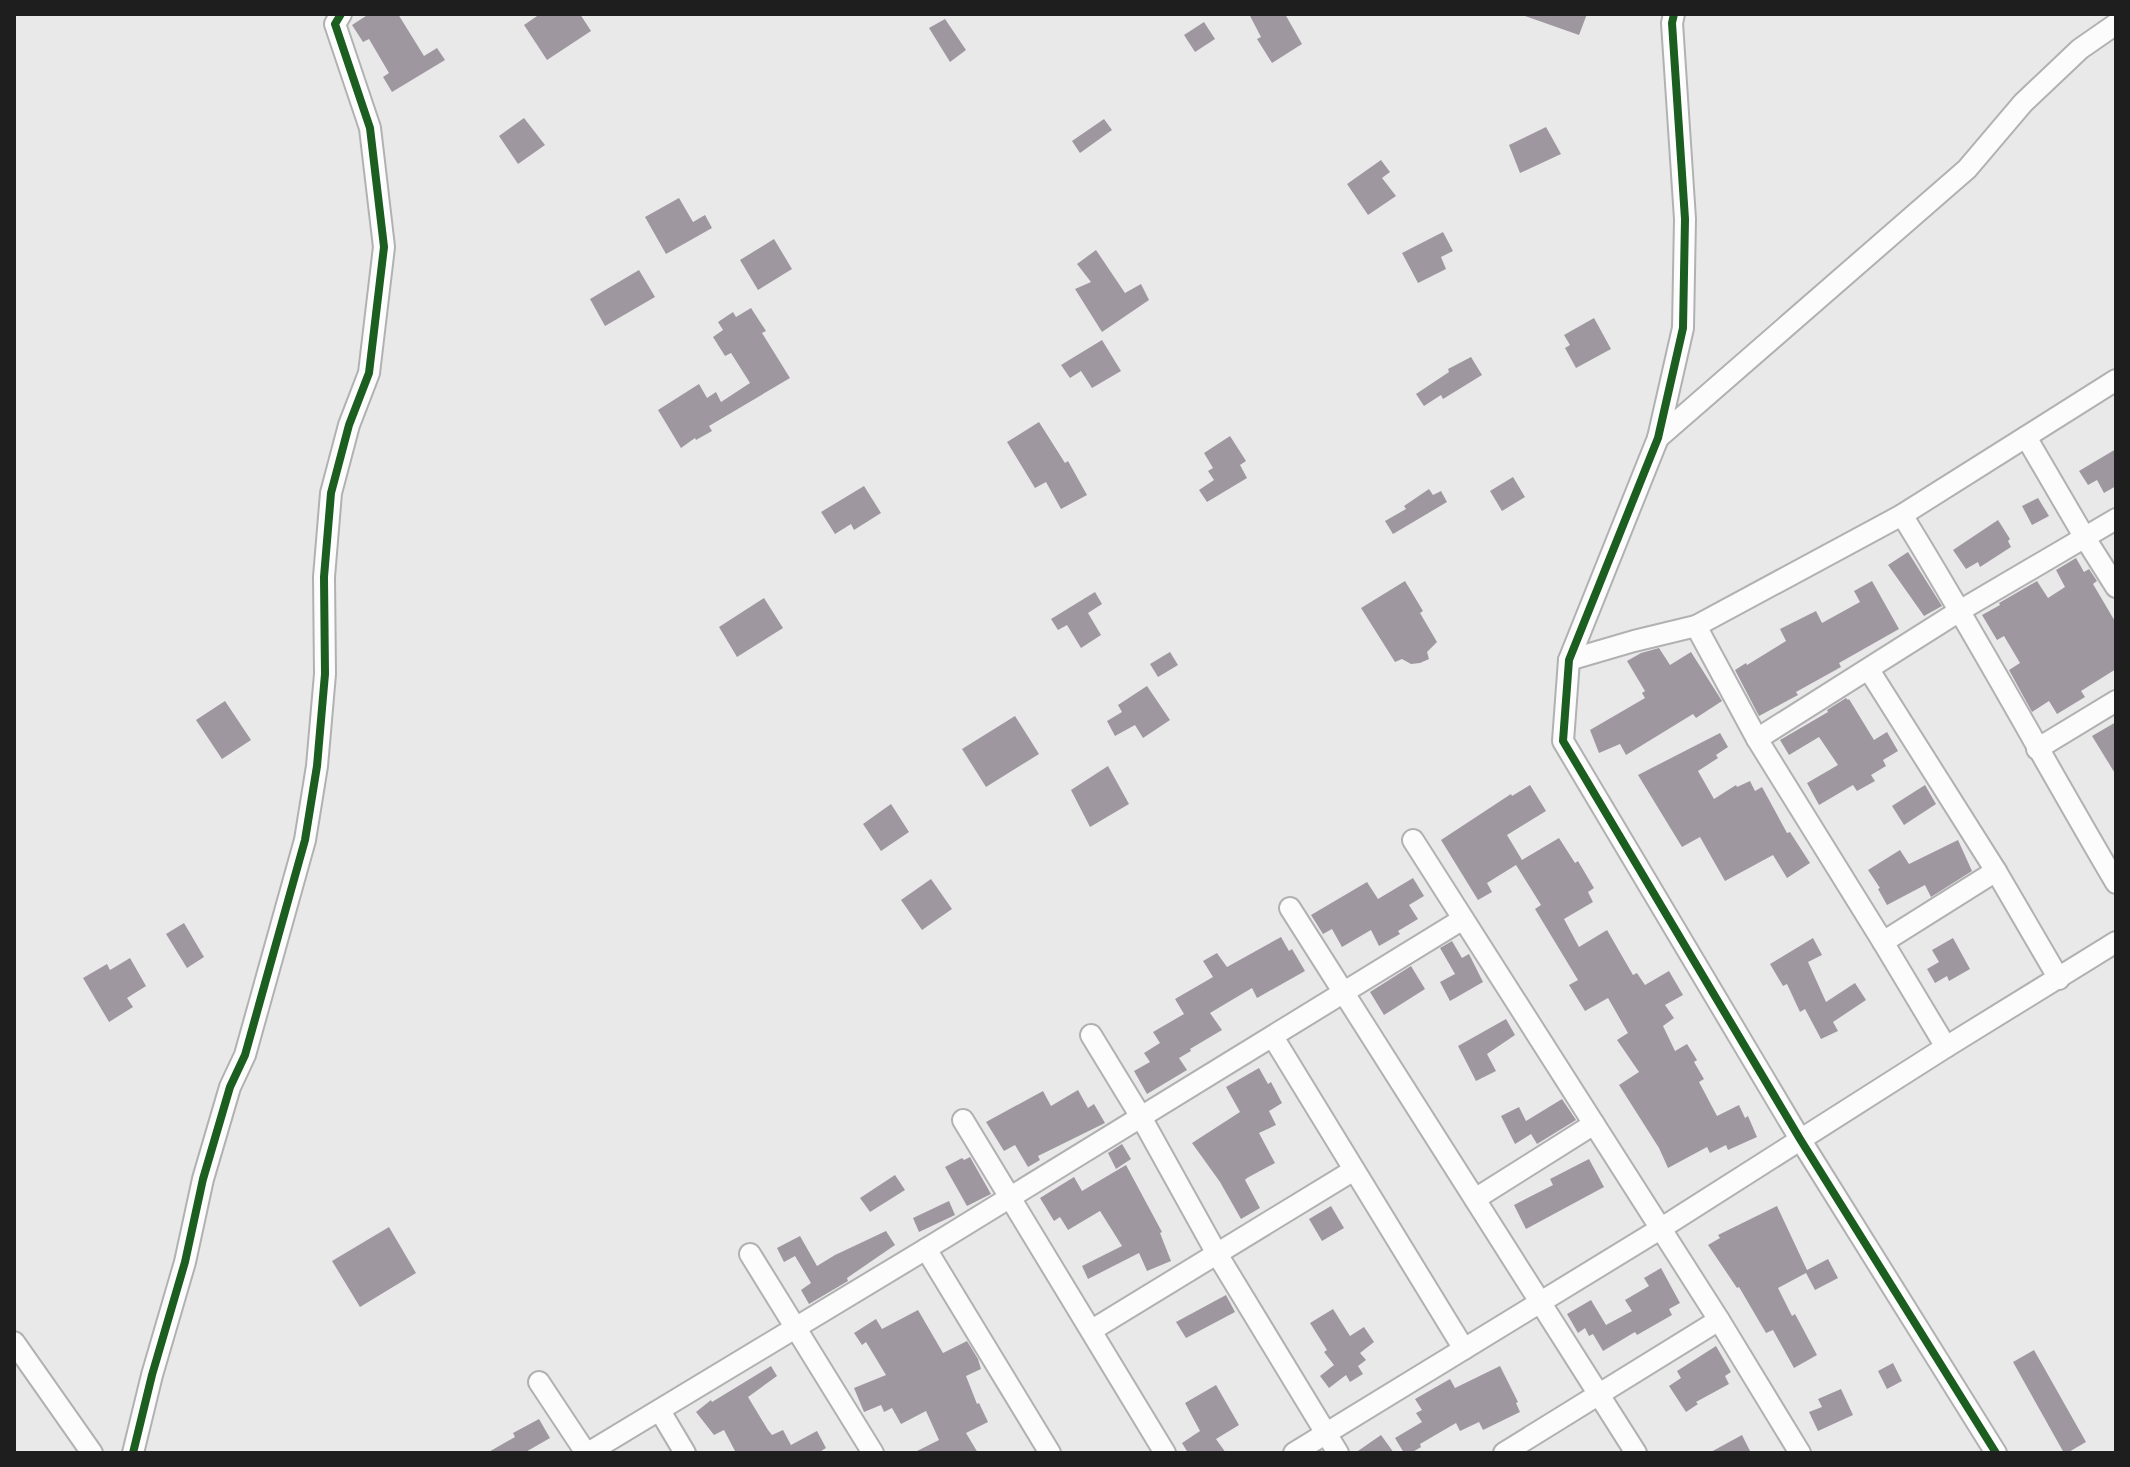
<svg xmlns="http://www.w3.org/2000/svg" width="2130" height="1467" viewBox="0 0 2130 1467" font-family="'PT Sans Narrow',sans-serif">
<rect width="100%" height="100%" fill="#eae9ea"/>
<!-- building -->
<g fill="#9f97a0">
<path d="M369,14h29l26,42 13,-8 8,12 -53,32 -9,-15 6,-4 -20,-34 -6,3 -11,-17z"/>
<path d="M540,14h40l11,17 -44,29 -23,-35z"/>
<path d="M1249,14h36l17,30 -30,19 -15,-24 4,-2z"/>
<path d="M1525,14h62l-8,21 -54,-19z"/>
<path d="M945,19l21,31 -16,12 -21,-34z"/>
<path d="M1204,22l11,17 -20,13 -11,-17z"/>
<path d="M524,118l21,27 -27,19 -19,-28z"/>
<path d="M1104,119l8,11 -32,23 -8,-12z"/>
<path d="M1546,127l15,27 -41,19 -11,-28z"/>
<path d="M1381,160l9,12 -8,6 14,18 -28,19 -21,-31z"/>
<path d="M679,198l14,24 12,-7 7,13 -46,26 -21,-37z"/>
<path d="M1443,232l10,19 -12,6 5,12 -28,14 -16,-30z"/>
<path d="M774,239l18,30 -34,21 -18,-30z"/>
<path d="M1096,250l29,43 16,-9 8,16 -47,32 -27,-43 16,-7 -14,-18z"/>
<path d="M639,270l16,27 -50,29 -15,-27z"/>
<path d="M751,308l15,23 -4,2 28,45 -81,48 3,5 -16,9 -1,-2 -14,10 -23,-38 41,-26 8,14 9,-6 5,10 29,-19 -19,-30 -6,3 -12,-19 10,-7 -5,-8 15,-10 3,5z"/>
<path d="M1594,318l17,31 -35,19 -11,-20 5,-3 -6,-10z"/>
<path d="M1102,340l19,31 -29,17 -11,-17 -11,7 -9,-13z"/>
<path d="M1471,357l11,18 -39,24 -2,-4 -17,11 -8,-12 33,-22 -1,-3z"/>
<path d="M1039,422l26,41 3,-2 19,34 -26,14 -15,-27 -11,6 -28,-46z"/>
<path d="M1230,436l16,25 -6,4 7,13 -40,24 -8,-12 15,-10 -6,-9 5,-3 -9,-15z"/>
<path d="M2116,449v37l-12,7 -7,-13 -9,5 -9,-14z"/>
<path d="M1513,477l12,20 -23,14 -12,-20z"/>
<path d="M864,486l17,27 -27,17 -3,-6 -16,10 -14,-22z"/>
<path d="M1429,489l4,6 8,-4 6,11 -54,32 -8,-13 21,-12 -2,-3z"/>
<path d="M2038,498l11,18 -17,9 -10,-19z"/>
<path d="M1998,520l12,19 -2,2 3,6 -31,20 -2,-5 -12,7 -13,-19z"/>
<path d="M1908,552l34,54 -18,10 -36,-51z"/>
<path d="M2076,558l8,14 5,-3 8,12 -4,3 23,39v46l-35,22 4,6 -28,17 -8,-13 -17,11 -23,-42 11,-7 -16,-27 -7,4 -15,-25 18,-10 -1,-2 38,-22 11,17 17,-11 -9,-17z"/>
<path d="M1405,581l18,30 -3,2 17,29 -10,10 2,7 -9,4 -9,1 -9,-5 -7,3 -34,-54z"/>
<path d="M1872,581l27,48 -60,34 2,4 -45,25 2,3 -39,21 -24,-46 11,-7 1,2 39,-24 -6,-12 36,-18 6,12 38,-21 -6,-11z"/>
<path d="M1095,592l7,12 -14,9 13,22 -20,13 -14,-23 -9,5 -7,-11z"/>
<path d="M764,598l19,30 -46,29 -18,-30z"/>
<path d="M1659,648l11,17 21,-13 31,49 -26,17 -3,-4 -67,41 -6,-11 -21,9 -9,-23 55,-32 -3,-5 3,-2 -18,-30 14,-8z"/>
<path d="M1170,652l8,13 -20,12 -8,-13z"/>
<path d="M1147,686l23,34 -27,18 -8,-13 -20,11 -8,-15 15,-9 -4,-7z"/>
<path d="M1846,698l2,2 1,-1 25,41 13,-8 11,19 -15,9 3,6 -15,9 4,6 -18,10 -4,-6 -34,20 -12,-22 31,-18 -19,-28 -30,18 -9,-15 48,-28 -1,-2z"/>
<path d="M225,701l26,39 -29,19 -26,-39z"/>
<path d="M1015,716l24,38 -53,33 -24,-38z"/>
<path d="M2116,722v53l-24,-39z"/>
<path d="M1720,733l8,14 -12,8 2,3 -20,13 16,28 22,-14 1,2 13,-6 5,10 7,-4 25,46 3,-1 20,31 -23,15 -14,-23 -48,26 -25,-44 -18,10 -44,-72z"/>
<path d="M1108,766l21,38 -39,23 -19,-37z"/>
<path d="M1530,785l16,26 -39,24 15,25 37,-22 16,25 3,-2 16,27 -6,4 5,10 -29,17 15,28 28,-17 26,45 4,-2 8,12 24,-14 14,24 -18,10 9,13 -11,8 12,25 12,-7 10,16 -3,2 10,17 -5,3 18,34 22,-11 6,13 3,-2 9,21 -29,13 -2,-5 -16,8 -3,-6 -39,21 -9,-20 -40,-63 20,-13 -22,-32 11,-7 -20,-35 -23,13 -16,-26 9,-5 -43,-71 6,-4 -25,-40 -29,18 5,9 -14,8 -37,-60 70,-46 1,2z"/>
<path d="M1925,785l11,19 -32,21 -12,-19z"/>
<path d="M891,804l18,28 -28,19 -18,-27z"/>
<path d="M1958,840l14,31 -41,26 -6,-12 -38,20 -9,-16 2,-1 -12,-18 32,-20 9,14z"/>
<path d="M1413,878l11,18 -15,9 9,14 -20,12 2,3 -21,12 -8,-16 -29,17 -10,-18 -9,5 -12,-19 56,-33 11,17z"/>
<path d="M931,879l21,30 -30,21 -21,-30z"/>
<path d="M184,923l20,34 -17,11 -21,-34z"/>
<path d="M1281,937l8,14 3,-2 13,22 -48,27 -5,-10 -42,25 12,17 -32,19 1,2 -12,7 8,12 -40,24 -13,-23 16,-9 -6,-9 16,-10 -7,-11 31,-18 -9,-15 38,-22 -10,-16 14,-8 10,14z"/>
<path d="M1813,938l9,17 -14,7 18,40 29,-19 11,17 -33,22 5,9 -17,8 -16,-30 -5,3 -13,-28 -4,2 -13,-22z"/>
<path d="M1953,938l17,31 -21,12 -2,-5 -12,7 -8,-14 12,-7 -7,-12z"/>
<path d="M1452,941l10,17 7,-4 14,28 -33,19 -10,-19 15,-8 -15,-26z"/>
<path d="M130,958l16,28 -19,12 6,9 -24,15 -26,-44 24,-14 3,6z"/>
<path d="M1411,966l14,23 -41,26 -14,-23z"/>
<path d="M1506,1019l9,16 -28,19 9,17 -20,10 -18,-35z"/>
<path d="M1259,1068l9,16 3,-2 11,21 -13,8 7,14 -17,8 16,30 -28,15 -2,2 15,28 -19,11 -21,-37 -28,-39 48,-31 -14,-25z"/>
<path d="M1078,1090l10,18 6,-4 11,19 -67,33 2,4 -12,7 -13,-22 -11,6 -18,-29 57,-31 8,15z"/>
<path d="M1562,1099l14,21 -39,24 -6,-10 -16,10 -14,-28 18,-9 7,14z"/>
<path d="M1122,1144l9,15 -15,10 -8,-16z"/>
<path d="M970,1157l21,37 -24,12 -22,-39 17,-9 2,2z"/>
<path d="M1589,1159l15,28 -78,42 -12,-24 39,-20 -3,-6z"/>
<path d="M1126,1165l36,67 -2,1 11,28 -24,10 -8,-18 -51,26 -6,-13 40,-20 -22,-35 -32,19 -8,-13 -6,4 -14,-23 34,-21 8,14z"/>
<path d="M895,1175l10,15 -35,22 -10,-14z"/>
<path d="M949,1201l6,14 -36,17 -6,-14z"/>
<path d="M1331,1206l13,22 -22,13 -13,-22z"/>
<path d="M1777,1206l30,64 21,-11 10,19 -23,12 -9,-17 -28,15 14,28 3,-2 22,41 -23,13 -21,-38 -7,3 -27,-46 -2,1 -29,-43 12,-7 -2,-3z"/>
<path d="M389,1227l27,46 -56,34 -28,-46z"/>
<path d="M886,1231l9,14 -48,33 1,3 -39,23 -8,-14 10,-7 -16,-27 -11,6 -7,-14 23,-12 17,30 18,-11z"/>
<path d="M1661,1268l19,35 -11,6 3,6 -35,20 -2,-3 -32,19 -10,-17 -4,2 -4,-8 -7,5 -11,-19 24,-14 15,25 26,-14 -7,-11 24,-14 -5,-8z"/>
<path d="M1226,1295l9,17 -49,26 -10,-16z"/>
<path d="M1333,1309l17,27 14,-9 10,15 -14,11 6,7 -8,6 5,8 -13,8 -4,-7 -17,13 -9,-12 14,-11 -10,-13 3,-2 -17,-27z"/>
<path d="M918,1310l25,43 24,-12 11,18 3,10 -15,7 11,28 2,-1 9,19 -22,11 12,20h-65l26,-13 -13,-29 -25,13 -9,-16 -8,4 -3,-7 -17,7 -10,-24 32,-13 -20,-33 -4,3 -8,-12 22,-14 6,10z"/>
<path d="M1716,1346l15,26 -6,4 4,8 -33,18 2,2 -12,8 -17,-26 12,-8 -4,-7z"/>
<path d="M2034,1350l52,92 -19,11h-3l-51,-91z"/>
<path d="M1893,1363l9,18 -15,8 -9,-18z"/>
<path d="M771,1366l6,10 -29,21 20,33 4,5 11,-5 8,15 26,-14 9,17 -8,5h-82l-12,-23 -10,5 -18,-23 15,-12 1,2z"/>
<path d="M1500,1366l18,36 -2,1 4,9 -37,18 -4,-8 -19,9 -4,-8 -36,21 1,3 -10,6h-7l-9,-15 27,-16 -6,-9 6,-3 -7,-11 35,-20 5,9z"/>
<path d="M1216,1385l23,40 -23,14 10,14h-38l-6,-10 18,-12 -15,-28z"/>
<path d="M1841,1389l12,26 -35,16 -9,-19 13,-5 -4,-8z"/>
<path d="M539,1419l11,19 -26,15h-37l28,-16 -2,-4z"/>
<path d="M1381,1435l13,18h-39z"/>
<path d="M1742,1435l9,18h-42z"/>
</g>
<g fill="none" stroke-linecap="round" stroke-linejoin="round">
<!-- minor casing -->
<g stroke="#b2b1b2" stroke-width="24">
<g id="minor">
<path d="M1674,14l-2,9 13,196 -2,109 -25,110 -89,222 -6,81 237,398 196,314"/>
<path d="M2026,437l59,101 31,49"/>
<path d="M1658,438l309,-269 56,-66 57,-54 36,-25"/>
<path d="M1902,515c75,121 142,246 214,368"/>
<path d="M1696,626l61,113 126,203 63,105"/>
<path d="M1569,660l65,-19 62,-15 206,-111 214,-135"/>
<path d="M1869,670l127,201 63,108"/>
<path d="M1757,739l204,-129 155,-91"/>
<path d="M2037,749l79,-48"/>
<path d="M1413,840l306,480 81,133"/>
<path d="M1290,908l346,545"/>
<path d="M1883,942l113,-71"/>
<path d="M1091,1035l50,82 76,137 121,199"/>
<path d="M1273,1037l191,312"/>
<path d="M963,1120l202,333"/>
<path d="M1475,1199l119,-75"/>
<path d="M926,1249l124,204"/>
<path d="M750,1254l123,199"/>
<path d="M1092,1330l262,-160"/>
<path d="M14,1342l78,111"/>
<path d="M539,1382l47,71"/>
<path d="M660,1411l25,42"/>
<path d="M133,1453l19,-78 33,-113 18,-83 27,-92 15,-32 60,-215 12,-74 8,-92 -1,-97 7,-84 18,-68 20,-52 15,-126 -14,-119 -35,-104 6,-10"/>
<path d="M588,1453l338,-204 537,-330"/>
<path d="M1294,1453l366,-224 286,-182 170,-105"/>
<path d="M1504,1453l215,-133"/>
</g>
</g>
<!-- minor -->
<use href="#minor" stroke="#fcfcfc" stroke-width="20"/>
<!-- cycleway casing -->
<g stroke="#fff" stroke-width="13">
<g id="cycleway">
<path d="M1674,14l-2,9 13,196 -2,109 -25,110 -89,222 -6,81 237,398 196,314"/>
<path d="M133,1453l19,-78 33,-113 18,-83 27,-92 15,-32 60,-215 12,-74 8,-92 -1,-97 7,-84 18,-68 20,-52 15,-126 -14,-119 -35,-104 6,-10"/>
</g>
</g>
<!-- cycleway -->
<use href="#cycleway" stroke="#1b5e20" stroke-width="8"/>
</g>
<!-- border -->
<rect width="2130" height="1467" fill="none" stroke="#1f1e1f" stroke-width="32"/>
</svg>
